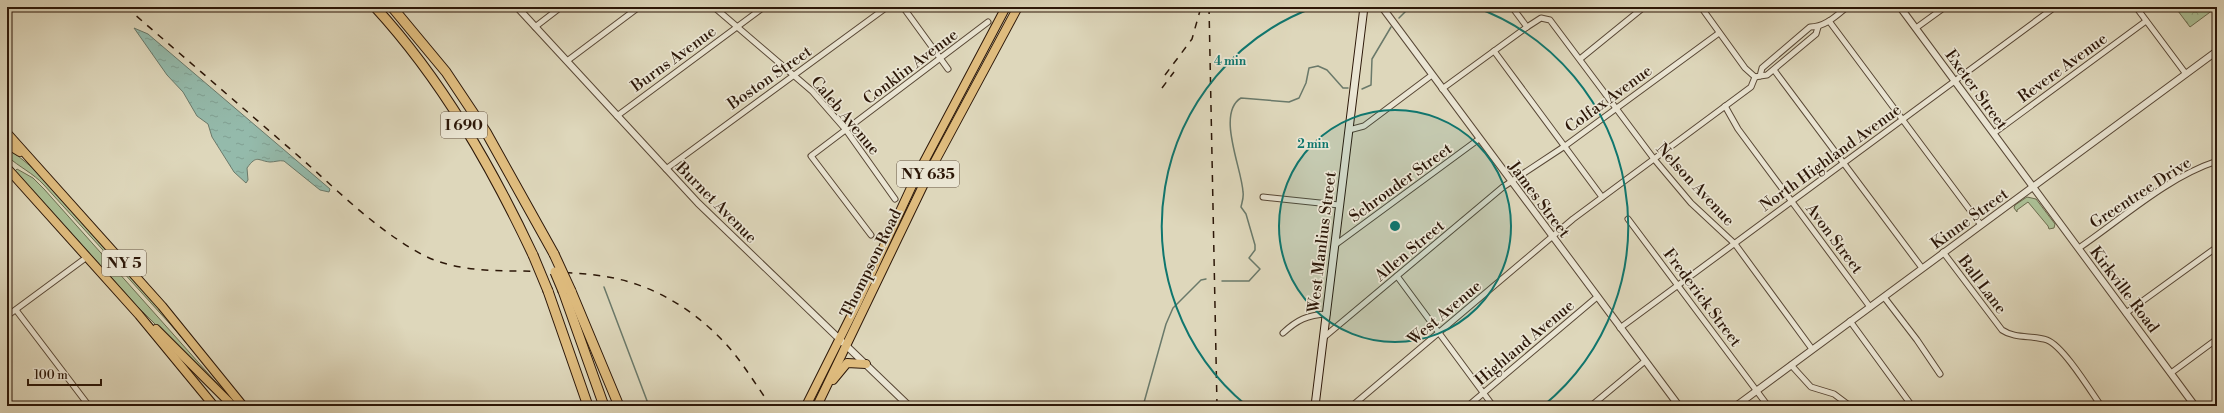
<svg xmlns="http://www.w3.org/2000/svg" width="2224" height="413" viewBox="0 0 2224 413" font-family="'Libre Bodoni',serif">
<defs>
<pattern id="forest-crowns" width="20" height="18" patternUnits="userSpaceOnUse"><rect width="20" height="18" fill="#abbf95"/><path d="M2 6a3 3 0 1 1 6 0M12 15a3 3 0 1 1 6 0" fill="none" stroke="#93a37f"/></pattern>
<pattern id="water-ripples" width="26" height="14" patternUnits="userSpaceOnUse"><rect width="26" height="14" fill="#94baab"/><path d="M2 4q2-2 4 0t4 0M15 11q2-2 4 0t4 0" fill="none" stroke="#809f92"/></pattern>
</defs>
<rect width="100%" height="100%" fill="#ded7bb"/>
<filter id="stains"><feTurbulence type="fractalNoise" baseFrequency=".005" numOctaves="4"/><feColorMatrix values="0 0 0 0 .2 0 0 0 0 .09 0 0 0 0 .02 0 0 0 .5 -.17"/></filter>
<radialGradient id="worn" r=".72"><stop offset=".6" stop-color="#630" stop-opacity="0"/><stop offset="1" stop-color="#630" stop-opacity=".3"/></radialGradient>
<!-- green -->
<g fill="#abbf95" stroke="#6c6b4e">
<path d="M7,147l27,22 154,171 41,50 -1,3h-4l1,-5 -55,-64 -126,-139c-11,-12 -25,-18 -37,-29z"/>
<path d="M17,169l16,9 11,11 178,200v2l-85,-85 -122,-135z"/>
<path d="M2027,197l9,2 19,25 -1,4 -5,1 -1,-3 -20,-24 -11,8v2l-3,-4 1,-3z"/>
</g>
<!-- forest -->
<path fill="url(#forest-crowns)" stroke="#6c6b4e" d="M2175,7h42l-27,20z"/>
<!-- water -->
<path fill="url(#water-ripples)" stroke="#6a796a" d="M134,28l14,6 182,155 -1,3 -9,-2 -36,-29c-5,-1 -9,1 -14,1 -12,-1 -13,-8 -23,6l1,12 -2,3 -12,-11 -22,-35 -4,-13 -11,-8 -14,-24 -16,-17z"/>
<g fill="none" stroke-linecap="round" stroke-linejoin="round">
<!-- stream -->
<g stroke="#6a796a" stroke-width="1.5">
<path d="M1399,18l11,-11"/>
<path d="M1362,89l9,-4 1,-26 19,-32"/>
<path d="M1222,281h27l11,-12 -11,-11 6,-8v-5l-9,-31 -5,-7c1,-5 3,-10 2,-15 -1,-23 -27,-79 -2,-94l48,4 10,-4 7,-15 3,-15 9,-2 9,4 16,18h5"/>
<path d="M604,287l45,119"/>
<path d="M1143,406l23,-82 7,-16 28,-28 5,-1"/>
</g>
<!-- minor casing -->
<g stroke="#584735" stroke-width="7">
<g id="minor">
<path d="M714,7l98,84 34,39 49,69"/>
<path d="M903,7l45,62"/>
<path d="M1512,7l15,20"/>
<path d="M1701,7l44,61 10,9"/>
<path d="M2136,7l50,67"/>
<path d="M1829,21l152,204"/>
<path d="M535,27l26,-20"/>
<path d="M1916,28l29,-21"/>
<path d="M1494,51l108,146"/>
<path d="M1580,59l64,-52"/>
<path d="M567,61l72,-54"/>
<path d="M1774,70l148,198"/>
<path d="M1760,76l7,-1 49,-41 2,-7"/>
<path d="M1755,77l5,-1 2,-8 48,-41c15,0 26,-11 37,-20"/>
<path d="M1442,89l85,-62 14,-9 9,2 104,139 37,44 44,41 77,105"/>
<path d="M1725,106l13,23 132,178"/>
<path d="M617,116l147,-109"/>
<path d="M1349,130l15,-4 68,-51"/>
<path d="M1994,133l152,-112"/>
<path d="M666,169l221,-162"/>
<path d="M1263,197l76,8"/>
<path d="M1628,219l140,187"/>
<path d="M871,235l-60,-79 177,-134"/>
<path d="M1335,245l144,-106"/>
<path d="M2079,248c44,-30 87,-70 138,-87"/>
<path d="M1943,252l59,78c13,9 30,5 45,10 16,6 43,50 54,66"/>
<path d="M1397,276l96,130"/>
<path d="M1884,297l33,43 23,34"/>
<path d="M16,310l73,96"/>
<path d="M2126,313l91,-66"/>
<path d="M7,316l80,-59"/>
<path d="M1850,321l62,85"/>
<path d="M1620,328l435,-321"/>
<path d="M1283,333c14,-13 24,-18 44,-19"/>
<path d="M1323,338l180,-151 62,-41 154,-113"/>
<path d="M1791,365l20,22 23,7 16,12"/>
<path d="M2171,373l46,-34"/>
<path d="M1352,406l221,-187 178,-132 4,-10"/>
<path d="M1468,406l129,-109"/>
<path d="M1591,406l54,-45"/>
</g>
</g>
<!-- tertiary casing -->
<g stroke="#584735" stroke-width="8">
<g id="tertiary">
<path d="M517,7l181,196 211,203"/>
<path d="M1382,7l297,399"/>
<path d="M1900,7l295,399"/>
<path d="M1736,406l481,-355"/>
</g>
</g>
<!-- secondary casing -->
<g stroke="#2c1708" stroke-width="9">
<path id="secondary" d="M1315,406l49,-399"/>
</g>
<!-- primary casing -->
<g stroke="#2c1708" stroke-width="10">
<g id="primary">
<path d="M7,133l155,173 81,100"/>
<path d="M7,144l13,8"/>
<path d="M7,168l132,147 75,91"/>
<path d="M156,329l73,73"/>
<path d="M833,380l14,-17 19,1"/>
<path d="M806,406l50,-100 60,-129 90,-170"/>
<path d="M817,406l116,-241 85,-158"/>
</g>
</g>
<!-- motorway casing -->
<g stroke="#2c1708" stroke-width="11">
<g id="motorway">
<path d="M375,7c67,73 116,159 158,248"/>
<path d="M392,7l54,65 40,60 68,122"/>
<path d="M548,291l40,115"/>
<path d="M563,291l41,115"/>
<path d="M571,291l48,115"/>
</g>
</g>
<!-- minor -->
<use href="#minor" stroke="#eae5d3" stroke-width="5"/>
<!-- tertiary -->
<use href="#tertiary" stroke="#eae5d3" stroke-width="6"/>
<!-- secondary -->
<use href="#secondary" stroke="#eae5d3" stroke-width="7"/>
<!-- primary -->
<use href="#primary" stroke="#dfbc7e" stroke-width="8"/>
<!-- motorway -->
<use href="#motorway" stroke="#dfbc7e" stroke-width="9"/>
<!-- rail -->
<g stroke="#2c1708" stroke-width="1.5" stroke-dasharray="7 7" stroke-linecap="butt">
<path d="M126,7c59,51 118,102 177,153 35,31 70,66 111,90 32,20 71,21 107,21 29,1 59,1 87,6 48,8 93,37 124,74 14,17 26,37 39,55"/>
<path d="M1209,7l8,399"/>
<path d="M1165,75l27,-36 9,-32"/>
<path d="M1162,88l12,-16"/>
</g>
<!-- motorway-bridge casing -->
<g stroke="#2c1708" stroke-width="11" stroke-linecap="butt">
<g id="motorway-bridge">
<path d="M554,254l17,37"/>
<path d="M533,255l15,36"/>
<path d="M555,272l8,19"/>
</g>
</g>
<!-- motorway-bridge -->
<use href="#motorway-bridge" stroke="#dfbc7e" stroke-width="9"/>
</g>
<!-- distance rings -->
<circle cx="1395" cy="226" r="116" fill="#0f766e" fill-opacity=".12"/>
<g fill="none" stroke="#0f766e" stroke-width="2">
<circle cx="1395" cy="226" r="116"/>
<path d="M1247 406A233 233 0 0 1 1315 7M1475 7A233 233 0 0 1 1543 406"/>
</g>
<g text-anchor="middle" stroke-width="3.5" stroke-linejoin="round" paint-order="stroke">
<!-- shield labels -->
<g fill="#eae5d3" stroke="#655545" stroke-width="1">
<rect x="441" y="112" width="46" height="26" rx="3"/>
<rect x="897" y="161" width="62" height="26" rx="3"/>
<rect x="102" y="250" width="44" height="26" rx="3"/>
</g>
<g font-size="15" font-weight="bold" fill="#2c1708">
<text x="464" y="130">I 690</text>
<text x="928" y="179">NY 635</text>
<text x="124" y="268">NY 5</text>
</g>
<!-- street labels -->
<g font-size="16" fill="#2c1708" stroke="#eae5d3">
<text transform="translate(673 58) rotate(-36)" y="6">Burns Avenue</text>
<text transform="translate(910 66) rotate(-37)" y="6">Conklin Avenue</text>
<text transform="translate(2062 67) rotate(-36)" y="6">Revere Avenue</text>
<text transform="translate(769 77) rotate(-35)" y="6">Boston Street</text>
<text transform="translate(1977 89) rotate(54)" y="6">Exeter Street</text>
<text transform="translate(1608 98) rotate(-36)" y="6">Colfax Avenue</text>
<text transform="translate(846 115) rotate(50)" y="6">Caleb Avenue</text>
<text transform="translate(1830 157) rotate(-36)" y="6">North Highland Avenue</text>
<text transform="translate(1400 182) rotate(-36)" y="6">Schrouder Street</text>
<text transform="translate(1696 184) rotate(47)" y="6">Nelson Avenue</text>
<text transform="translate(2140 192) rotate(-33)" y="6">Greentree Drive</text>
<text transform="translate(1540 199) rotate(53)" y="6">James Street</text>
<text transform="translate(717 202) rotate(45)" y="6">Burnet Avenue</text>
<text transform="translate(1969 218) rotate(-36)" y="6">Kinne Street</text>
<text transform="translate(1835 238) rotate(53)" y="6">Avon Street</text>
<text transform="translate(1321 242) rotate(-83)" y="6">West Manlius Street</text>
<text transform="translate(1409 250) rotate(-40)" y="6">Allen Street</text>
<text transform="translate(870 263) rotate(-64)" y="6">Thompson Road</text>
<text transform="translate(1983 284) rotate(53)" y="6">Ball Lane</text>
<text transform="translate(2125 289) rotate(53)" y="6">Kirkville Road</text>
<text transform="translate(1703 297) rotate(53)" y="6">Frederick Street</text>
<text transform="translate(1444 312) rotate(-40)" y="6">West Avenue</text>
<text transform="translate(1524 342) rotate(-40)" y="6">Highland Avenue</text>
</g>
</g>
<circle cx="1395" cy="226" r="6" fill="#0f766e" stroke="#eae5d3" stroke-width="2"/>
<g font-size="12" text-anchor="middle" font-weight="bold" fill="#0f766e" stroke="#eae5d3" stroke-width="3.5" stroke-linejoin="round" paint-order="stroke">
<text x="1230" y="65">4 min</text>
<text x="1313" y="148">2 min</text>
</g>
<!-- margin -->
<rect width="2224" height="413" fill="none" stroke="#ded7bb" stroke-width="24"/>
<rect x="8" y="8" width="2208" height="397" fill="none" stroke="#2c1708" stroke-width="2"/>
<rect x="12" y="12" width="2200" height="389" fill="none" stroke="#2c1708"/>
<!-- scale -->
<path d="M28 379v6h73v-6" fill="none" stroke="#2c1708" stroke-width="2"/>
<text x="34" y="379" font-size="12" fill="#2c1708" stroke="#eae5d3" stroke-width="3" paint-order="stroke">100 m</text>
<rect width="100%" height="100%" filter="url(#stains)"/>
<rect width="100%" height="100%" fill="url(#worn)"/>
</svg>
